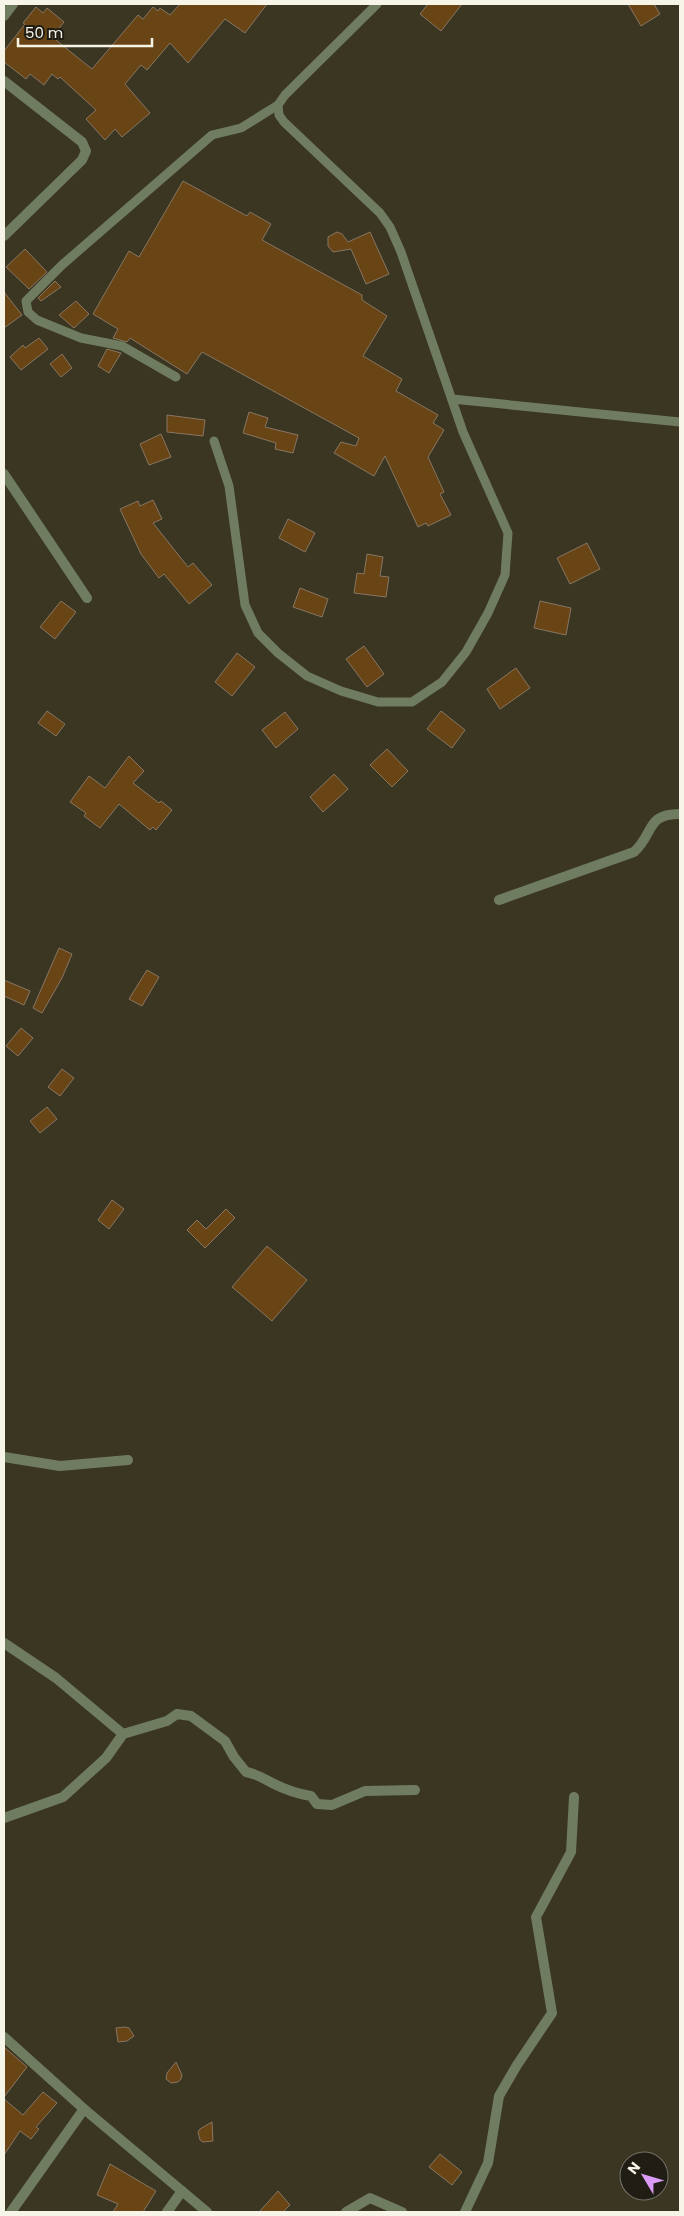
<svg xmlns="http://www.w3.org/2000/svg" width="684" height="2216" viewBox="0 0 684 2216" font-family="Poppins,sans-serif">
<rect width="100%" height="100%" fill="#3a3621"/>
<!-- building -->
<g fill="#694414" stroke="#877664">
<path d="M180,4h87l-22,29 -20,-14 -37,44 -18,-20 -23,27 -6,-5 -16,19 25,29 -28,24 -7,-8 -10,11 -19,-21 10,-9 -36,-33 -2,2 -6,-5 -8,11 -14,-11 -4,5 -22,-17v-11l21,-27 -2,-1 13,-16 7,6 4,-5 17,14 -12,15 40,32 46,-54 5,4 10,-12 5,4 2,-3 10,7z"/>
<path d="M428,4h34l-21,27 -21,-17z"/>
<path d="M628,4h26l6,10 -19,12z"/>
<path d="M183,181l64,35 3,-4 21,12 -9,16 100,55v5l25,16 -24,40 39,23 -6,12 42,24 -5,8 11,7 -16,27 16,35 -4,2 11,21 -23,11 -2,-3 -8,4 -33,-71 -11,20 -40,-23 7,-11 15,4 3,-8 -157,-86 -15,22 -57,-36 -3,4 -14,-4 5,-9 -25,-15 36,-63 10,6z"/>
<path d="M337,232l5,2 6,8 22,-10 19,42 -23,10 -15,-35 -18,3 -5,-6v-9z"/>
<path d="M25,249l22,23 -18,17 -23,-22z"/>
<path d="M55,281l6,6 -20,14 -3,-3z"/>
<path d="M4,292l18,23 -18,13z"/>
<path d="M76,301l13,13 -15,14 -15,-13z"/>
<path d="M39,338l9,11 -27,21 -11,-13 13,-12 2,3z"/>
<path d="M107,349l14,4 -12,20 -11,-7z"/>
<path d="M62,354l10,14 -11,9 -11,-13z"/>
<path d="M249,412l19,6 -3,9 33,8 -5,18 -18,-4 1,-6 -33,-10z"/>
<path d="M167,415l38,5 -2,16 -36,-4z"/>
<path d="M161,434l10,23 -22,8 -9,-21z"/>
<path d="M153,500l9,19 -9,4 35,44 5,-4 19,22 -23,19 -25,-30 -5,4 -18,-24 -21,-45 18,-8 2,5z"/>
<path d="M288,519l27,14 -10,19 -26,-14z"/>
<path d="M587,543l13,26 -30,15 -13,-26z"/>
<path d="M367,554l16,3 -3,19 9,1 -3,20 -32,-4 3,-20 7,1z"/>
<path d="M300,588l28,11 -6,18 -29,-10z"/>
<path d="M61,601l15,11 -21,27 -15,-12z"/>
<path d="M540,601l31,7 -5,27 -32,-7z"/>
<path d="M364,646l20,28 -17,13 -21,-28z"/>
<path d="M237,653l18,14 -23,29 -17,-14z"/>
<path d="M516,668l14,20 -30,21 -13,-20z"/>
<path d="M47,711l18,13 -9,12 -18,-13z"/>
<path d="M441,711l24,19 -13,18 -25,-19z"/>
<path d="M285,712l13,17 -22,19 -14,-18z"/>
<path d="M387,749l21,22 -16,16 -22,-22z"/>
<path d="M129,756l15,15 -11,12 26,20 2,-2 11,9 -16,20 -3,-3 -3,3 -31,-26 -19,24 -16,-12 2,-3 -16,-11 19,-26 16,12z"/>
<path d="M334,774l14,15 -25,23 -13,-15z"/>
<path d="M59,948l13,6 -10,24 -20,35 -9,-5z"/>
<path d="M147,970l12,7 -17,29 -13,-7z"/>
<path d="M4,980l26,11 -6,14 -20,-9z"/>
<path d="M21,1028l12,10 -15,18 -12,-10z"/>
<path d="M62,1069l12,9 -14,18 -12,-9z"/>
<path d="M47,1107l10,12 -17,14 -10,-12z"/>
<path d="M112,1200l12,9 -15,20 -11,-9z"/>
<path d="M226,1209l9,9 -30,30 -18,-18 10,-10 9,9z"/>
<path d="M267,1246l40,34 -35,41 -40,-34z"/>
<path d="M125,2027l4,1 5,8 -7,5 -9,1 -2,-14z"/>
<path d="M4,2047l23,20 -23,30z"/>
<path d="M176,2062l6,13 -1,4 -3,3 -7,1 -5,-4 1,-6z"/>
<path d="M43,2092l14,11 -21,24 3,2 -8,10 -11,-8 -16,24v-56l19,16z"/>
<path d="M212,2122l1,19 -10,1 -3,-2 -2,-8 2,-3z"/>
<path d="M440,2154l22,18 -10,13 -23,-18z"/>
<path d="M110,2164l46,27 -13,21h-30l5,-8 -21,-9z"/>
<path d="M278,2191l12,14 -7,7h-24z"/>
</g>
<g fill="none" stroke-linecap="round" stroke-linejoin="round">
<!-- service -->
<g stroke="#707c60" stroke-width="9">
<path d="M176,377l-54,-31 -41,-8 -44,-18 -9,-8 -2,-11 36,-36 150,-130 29,-7 37,-23"/>
<path d="M452,399l228,23"/>
<path d="M214,441l15,45 16,119 13,28 20,20 29,23 34,15 37,11h34l30,-20 24,-30 22,-39 17,-38 3,-42 -45,-101 -62,-180 -11,-25 -10,-14 -96,-91 -5,-7 -1,-10 7,-10 92,-91"/>
</g>
<!-- minor -->
<g stroke="#707c60" stroke-width="10">
<path d="M4,16l9,-12"/>
<path d="M4,81l78,61 4,9 -4,9 -78,76"/>
<path d="M4,474l83,124"/>
<path d="M499,900l135,-48c21,-19 11,-38 46,-38"/>
<path d="M4,1457l56,9 68,-6"/>
<path d="M4,1643l52,35 67,56"/>
<path d="M4,1818l59,-21 43,-39 17,-24 44,-13 10,-7 14,2 34,25 9,16 12,15c11,2 17,6 26,11 12,6 26,11 39,13l6,8 15,1 33,-14 50,-1"/>
<path d="M4,2037l80,72 123,103"/>
<path d="M11,2212l73,-103"/>
<path d="M167,2212l15,-21"/>
<path d="M346,2212l24,-14 32,14"/>
<path d="M465,2212l23,-49 11,-67 18,-31 35,-52 -16,-96 35,-65 3,-55"/>
</g>
</g>
<!-- border -->
<rect width="684" height="2216" fill="none" stroke="#f7f5e8" stroke-width="10"/>
<!-- north arrow -->
<g transform="translate(644 2176) rotate(308)"><circle r="24" fill="#1f1d14" stroke="#757369"/>
<path d="M0-4L9 19L0 12L-9 19Z" fill="#da9af6"/>
<text y="-8" font-size="14" font-weight="bold" text-anchor="middle" fill="#f7f5e8">N</text>
</g>
<!-- scale -->
<path d="M18 38v8h134v-8" fill="none" stroke="#f7f5e8" stroke-width="2.5"/>
<text x="25" y="38" font-size="15" fill="#f7f5e8" stroke="#1f1d14" stroke-width="4" paint-order="stroke">50 m</text>
</svg>
